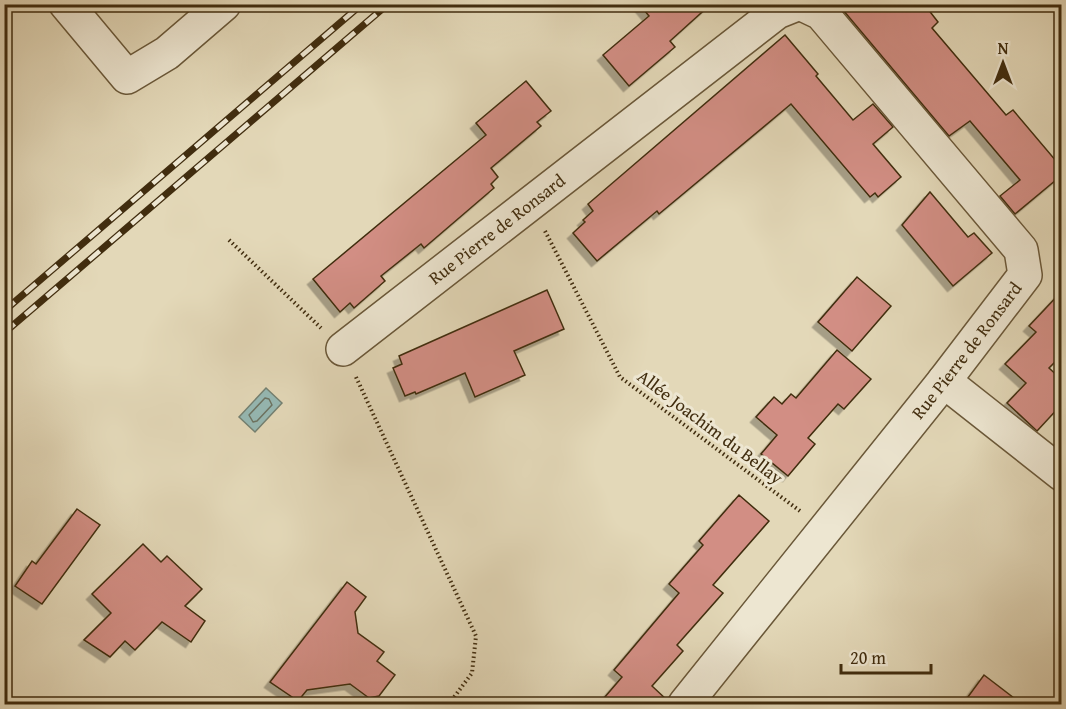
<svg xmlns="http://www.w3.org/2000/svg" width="1066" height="709" viewBox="0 0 1066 709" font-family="'Gentium Book Plus',serif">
<defs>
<filter id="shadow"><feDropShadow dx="-5.5" dy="5.5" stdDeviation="0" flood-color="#0004"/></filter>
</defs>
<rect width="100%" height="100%" fill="#e3d8b8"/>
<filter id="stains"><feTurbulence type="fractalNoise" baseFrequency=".00333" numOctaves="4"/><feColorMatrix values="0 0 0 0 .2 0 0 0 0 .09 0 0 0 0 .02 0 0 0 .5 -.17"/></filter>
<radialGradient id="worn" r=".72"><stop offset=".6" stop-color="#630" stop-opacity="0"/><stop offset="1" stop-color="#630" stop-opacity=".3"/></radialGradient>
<!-- water -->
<path fill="#96b9b4" stroke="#748172" stroke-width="1.5" d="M266,388l16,15 -27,29 -16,-15z"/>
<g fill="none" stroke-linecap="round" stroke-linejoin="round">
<!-- shore -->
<path stroke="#6c7362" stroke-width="1.5" d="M265,398l4,1 3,6 -15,16 -4,1 -4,-7z"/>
</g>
<!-- building -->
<g fill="#d28e84" stroke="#412d0f" stroke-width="1.5" filter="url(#shadow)">
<path d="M639,4h72l-41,37 5,6 -46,39 -26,-31 46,-39z"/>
<path d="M838,4h86l14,18 -6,6 74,87 7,-5 49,58v7l-47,39 -15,-18 20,-16 -50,-59 -21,15z"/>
<path d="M785,35l33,39 -2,2 37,44 20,-16 20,23 -20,17 28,33 -23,20 -3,-4 -5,4 -79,-93 -132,110 -2,-3 -60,50 -24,-28 12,-11 -2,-2 10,-9 -5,-7z"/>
<path d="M526,81l25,30 -14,11 4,4 -50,42 7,9 -7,7 3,4 -70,60 -3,-4 -40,32 4,5 -31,27 -4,-5 -10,9 -27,-33 173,-144 -10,-12z"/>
<path d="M930,192l38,45 6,-4 18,20 -39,33 -51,-61z"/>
<path d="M857,277l34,29 -39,45 -34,-29z"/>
<path d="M547,290l17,39 -50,22 11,24 -50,22 -10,-24 -49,21 -1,-2 -10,4 -12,-28 9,-4 -3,-8z"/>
<path d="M1062,291v64l-13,13 13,12v24l-25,27 -30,-28 19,-20 -21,-19 31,-32 -7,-6z"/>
<path d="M837,350l34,29 -27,30 -6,-5 -30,34 7,6 -27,32 -27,-22 16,-19 -21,-18 18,-20 8,7 9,-10 5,4z"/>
<path d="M739,495l30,26 -56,64 10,8 -46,52 6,6 -31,35 15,14v5h-69l24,-28 -8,-7 65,-77 -10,-9 34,-39 -4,-4z"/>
<path d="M77,509l23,16 -58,79 -27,-18 17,-25 4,3z"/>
<path d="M143,544l18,18 6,-6 35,33 -17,17 20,15 -14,21 -29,-20 -27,28 -10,-9 -15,16 -26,-17 27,-27 -19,-19z"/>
<path d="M347,582l19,15 -11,15 3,21 26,19 -7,9 18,14 -16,21 -10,2 -19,-14 -43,6 -9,11 -28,-19z"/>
<path d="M984,675l39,30h-61z"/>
</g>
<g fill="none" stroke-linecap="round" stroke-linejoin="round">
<!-- minor casing -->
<g stroke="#6a5839" stroke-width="36">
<g id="minor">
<path d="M66,4l61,73 40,-24 57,-49"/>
<path id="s1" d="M343,349l434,-337 20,-8"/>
<path d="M944,381l118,93"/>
<path id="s2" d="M685,704l259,-323 81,-106 -4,-25 -200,-237 -19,-9"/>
</g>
</g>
<!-- path -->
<g stroke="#412d0f" stroke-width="4" stroke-dasharray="1.5 3" stroke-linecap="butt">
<path d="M545,231l75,146 180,134"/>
<path d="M229,240l92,88"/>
<path d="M356,377l120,259 -4,37 -23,31"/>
</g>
<!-- minor -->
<use href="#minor" stroke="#ede6d1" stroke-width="33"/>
<!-- rail casing -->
<g stroke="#412d0f" stroke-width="7">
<g id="rail">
<path d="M4,311l358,-307"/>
<path d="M4,333l384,-329"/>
</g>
</g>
<!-- rail -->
<use href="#rail" stroke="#ede6d1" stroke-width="4.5" stroke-dasharray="14" stroke-linecap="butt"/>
</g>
<g text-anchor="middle" stroke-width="6" stroke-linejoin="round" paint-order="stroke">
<!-- street labels -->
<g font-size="18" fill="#412d0f" stroke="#ede6d1">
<text dy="6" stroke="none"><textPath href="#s1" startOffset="195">Rue Pierre de Ronsard</textPath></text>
<text dy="6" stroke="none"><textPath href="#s2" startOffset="452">Rue Pierre de Ronsard</textPath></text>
<text transform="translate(710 427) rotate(37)" y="6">Allée Joachim du Bellay</text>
</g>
</g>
<!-- margin -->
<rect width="1066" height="709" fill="none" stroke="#e3d8b8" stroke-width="24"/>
<rect x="6" y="6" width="1054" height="697" fill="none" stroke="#412d0f" stroke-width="3"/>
<rect x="12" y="12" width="1042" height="685" fill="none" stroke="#412d0f" stroke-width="1.5"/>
<!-- north arrow -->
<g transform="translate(1003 63)" stroke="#ede6d1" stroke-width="4.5" paint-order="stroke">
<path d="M0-4.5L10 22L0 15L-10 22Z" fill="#412d0f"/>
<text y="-9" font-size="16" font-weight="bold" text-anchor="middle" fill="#412d0f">N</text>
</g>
<!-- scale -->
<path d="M841 664v9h90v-9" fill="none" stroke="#412d0f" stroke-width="3"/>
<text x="850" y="664" font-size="18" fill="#412d0f" stroke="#ede6d1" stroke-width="4.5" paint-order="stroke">20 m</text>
<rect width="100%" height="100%" filter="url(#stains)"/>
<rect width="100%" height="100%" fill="url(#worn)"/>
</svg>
